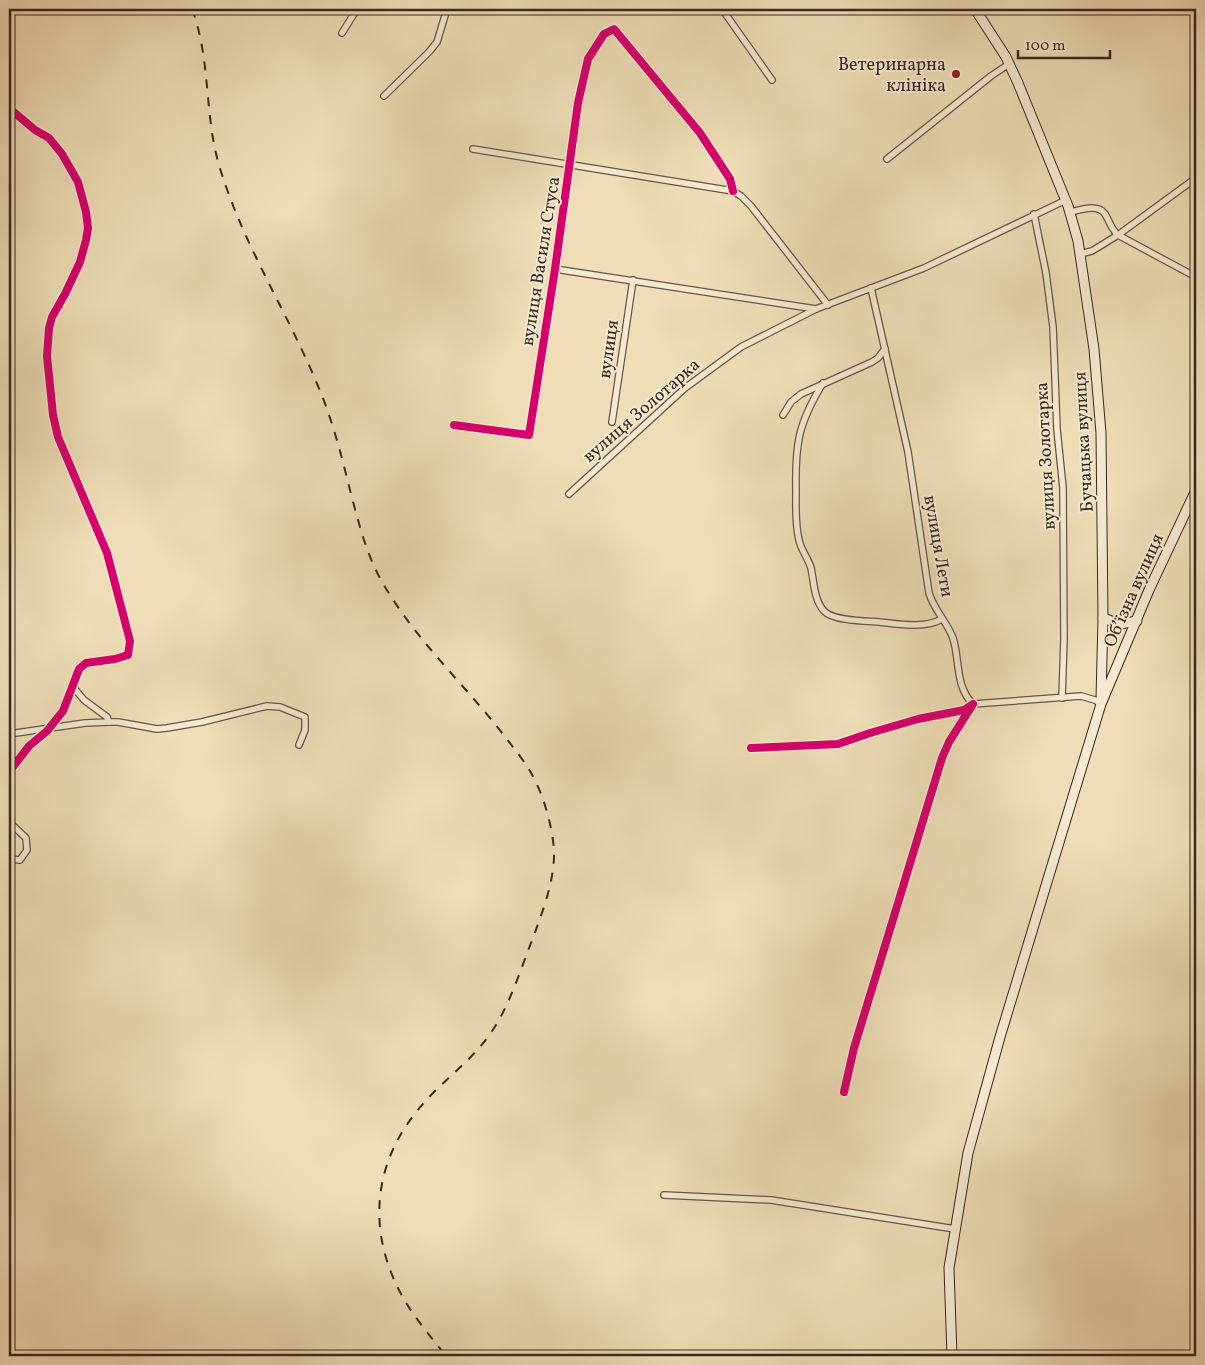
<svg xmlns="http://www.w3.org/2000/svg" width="1205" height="1365" viewBox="0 0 1205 1365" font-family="Vollkorn,serif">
<rect width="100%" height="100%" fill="#eeddb6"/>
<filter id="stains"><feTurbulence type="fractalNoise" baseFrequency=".004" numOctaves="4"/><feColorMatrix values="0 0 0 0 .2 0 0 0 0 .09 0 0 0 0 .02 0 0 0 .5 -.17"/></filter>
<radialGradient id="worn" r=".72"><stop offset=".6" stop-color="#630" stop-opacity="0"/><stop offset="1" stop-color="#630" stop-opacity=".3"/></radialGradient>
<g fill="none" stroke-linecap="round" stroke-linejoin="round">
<!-- street casing -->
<g stroke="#665546" stroke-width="8">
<g id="street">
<path d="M722,9l50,71"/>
<path d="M342,33l15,-24"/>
<path d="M384,96l45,-44 8,-10 10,-33"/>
<path d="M9,108l26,22 14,8 13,16 16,28 8,30 2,16 -2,12 -6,22 -15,32 -13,23 -3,11 -2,28 6,59 5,22 49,116 23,88 -2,14 -13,4 -29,4 -7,6 -16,42 -16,20 -18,15 -20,26"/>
<path d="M473,149l260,42 8,5 10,10 77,99"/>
<path d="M887,159l104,-83 18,-12"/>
<path d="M1071,212c9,-2 27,-9 34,2 5,8 6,15 13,21l78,-57"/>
<path d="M1034,214l12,59 7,54 4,102 6,59 1,151 -2,59"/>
<path d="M1080,254l12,-3 26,-16 78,42"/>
<path d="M555,269l261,40"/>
<path d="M871,288l37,164 21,141c5,17 18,29 24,45 7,22 2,49 20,66l108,-8 14,4 6,4"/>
<path d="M823,383c-25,41 -28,61 -27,108 0,16 -1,33 3,49 2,10 9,18 12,28 3,14 3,32 13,43 9,10 42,10 55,11 20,2 45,7 63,-3"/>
<path d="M783,415l8,-13 10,-8 71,-32 6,-4 7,-9"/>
<path d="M612,422l21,-142"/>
<path d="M454,425l75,10 26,-166 23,-166 10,-44 16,-25 10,-5 86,104 30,46 3,12"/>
<path d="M569,494l116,-106 56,-41 75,-38 108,-41 142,-68"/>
<path d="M109,722h9l39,7 10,-1 35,-6 65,-16 13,1 25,10v13l-6,15"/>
<path d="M9,734l76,-11 24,-1 -2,-5 -23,-17 -11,-13"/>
<path d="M751,748l87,-4 32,-11 48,-14 46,-9 9,-6 -24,38 -7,16 -88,290 -10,44"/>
<path d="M9,822l17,16 1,12 -7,10 -11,-1"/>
<path d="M664,1195l107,5 184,29"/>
</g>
</g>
<!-- secondary casing -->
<g stroke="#382821" stroke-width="11">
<g id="secondary">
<path d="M975,9l31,48 12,26 50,123 10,35 16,108 7,84 2,185 -2,81"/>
<path d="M1103,618l17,6 17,-3"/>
<path d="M952,1356l-3,-88 19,-115 32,-116 101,-333 48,-114 47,-100"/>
</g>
</g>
<!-- street -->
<use href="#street" stroke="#f4e9d0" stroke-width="5.5"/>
<!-- secondary -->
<use href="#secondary" stroke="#f4e9d0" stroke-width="9"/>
<!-- rail -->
<path stroke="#382821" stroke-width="2" stroke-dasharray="9 9" stroke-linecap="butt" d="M192,9c19,50 12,105 27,156 23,78 68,146 99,221 15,35 24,72 33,108 8,30 15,59 30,86 32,57 82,103 122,154 9,12 19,24 27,37 13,22 22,53 24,79 1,30 -11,60 -21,88 -13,32 -23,68 -43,96 -20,29 -51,49 -73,77 -47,58 -49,127 -12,190 12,20 27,37 41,55"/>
<!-- cycleway casing -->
<g stroke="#f4e9d0" stroke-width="11">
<g id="cycleway">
<path d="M9,108l26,22 14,8 13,16 16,28 8,30 2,16 -2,12 -6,22 -15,32 -13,23 -3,11 -2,28 6,59 5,22 49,116 23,88 -2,14 -13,4 -29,4 -7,6 -16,42 -16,20 -18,15 -20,26"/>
<path d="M454,425l75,10 26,-166 23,-166 10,-44 16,-25 10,-5 86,104 30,46 3,12"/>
<path d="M751,748l87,-4 32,-11 48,-14 46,-9 9,-6 -24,38 -7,16 -88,290 -10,44"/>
</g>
</g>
<!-- cycleway -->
<use href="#cycleway" stroke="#d6006c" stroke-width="8"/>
</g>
<!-- markers -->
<circle fill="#8f2418" stroke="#f4e9d0" stroke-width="2" cx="956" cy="74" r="5"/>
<g text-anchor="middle" stroke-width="4" stroke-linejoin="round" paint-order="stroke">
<!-- poi labels -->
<g font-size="18" fill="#382821" stroke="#f4e9d0" text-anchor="end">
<text x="946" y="70">Ветеринарна<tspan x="946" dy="21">клініка</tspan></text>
</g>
<!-- street labels -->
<g font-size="18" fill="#382821" stroke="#f4e9d0">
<text transform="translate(540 261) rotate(-81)" y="6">вулиця Василя Стуса</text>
<text transform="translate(608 349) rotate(-82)" y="6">вулиця</text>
<text transform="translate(641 410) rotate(-41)" y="6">вулиця Золотарка</text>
<text transform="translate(1083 442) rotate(-93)" y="6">Бучацька вулиця</text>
<text transform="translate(1045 456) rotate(-93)" y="6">вулиця Золотарка</text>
<text transform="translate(939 546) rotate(80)" y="6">вулиця Лети</text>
<text transform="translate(1133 590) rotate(-66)" y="6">Обʼїзна вулиця</text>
</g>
</g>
<!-- margin -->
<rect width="1205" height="1365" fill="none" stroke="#eeddb6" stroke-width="30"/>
<rect x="10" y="10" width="1185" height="1345" fill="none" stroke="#382821" stroke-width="2.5"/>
<rect x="15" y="15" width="1175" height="1335" fill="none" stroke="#382821"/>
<!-- scale -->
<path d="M1018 50v8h92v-8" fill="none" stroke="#382821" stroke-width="2.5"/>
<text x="1025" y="50" font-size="15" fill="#382821" stroke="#f4e9d0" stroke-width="4" paint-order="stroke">100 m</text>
<rect width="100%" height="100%" filter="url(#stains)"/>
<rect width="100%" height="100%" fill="url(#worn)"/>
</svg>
